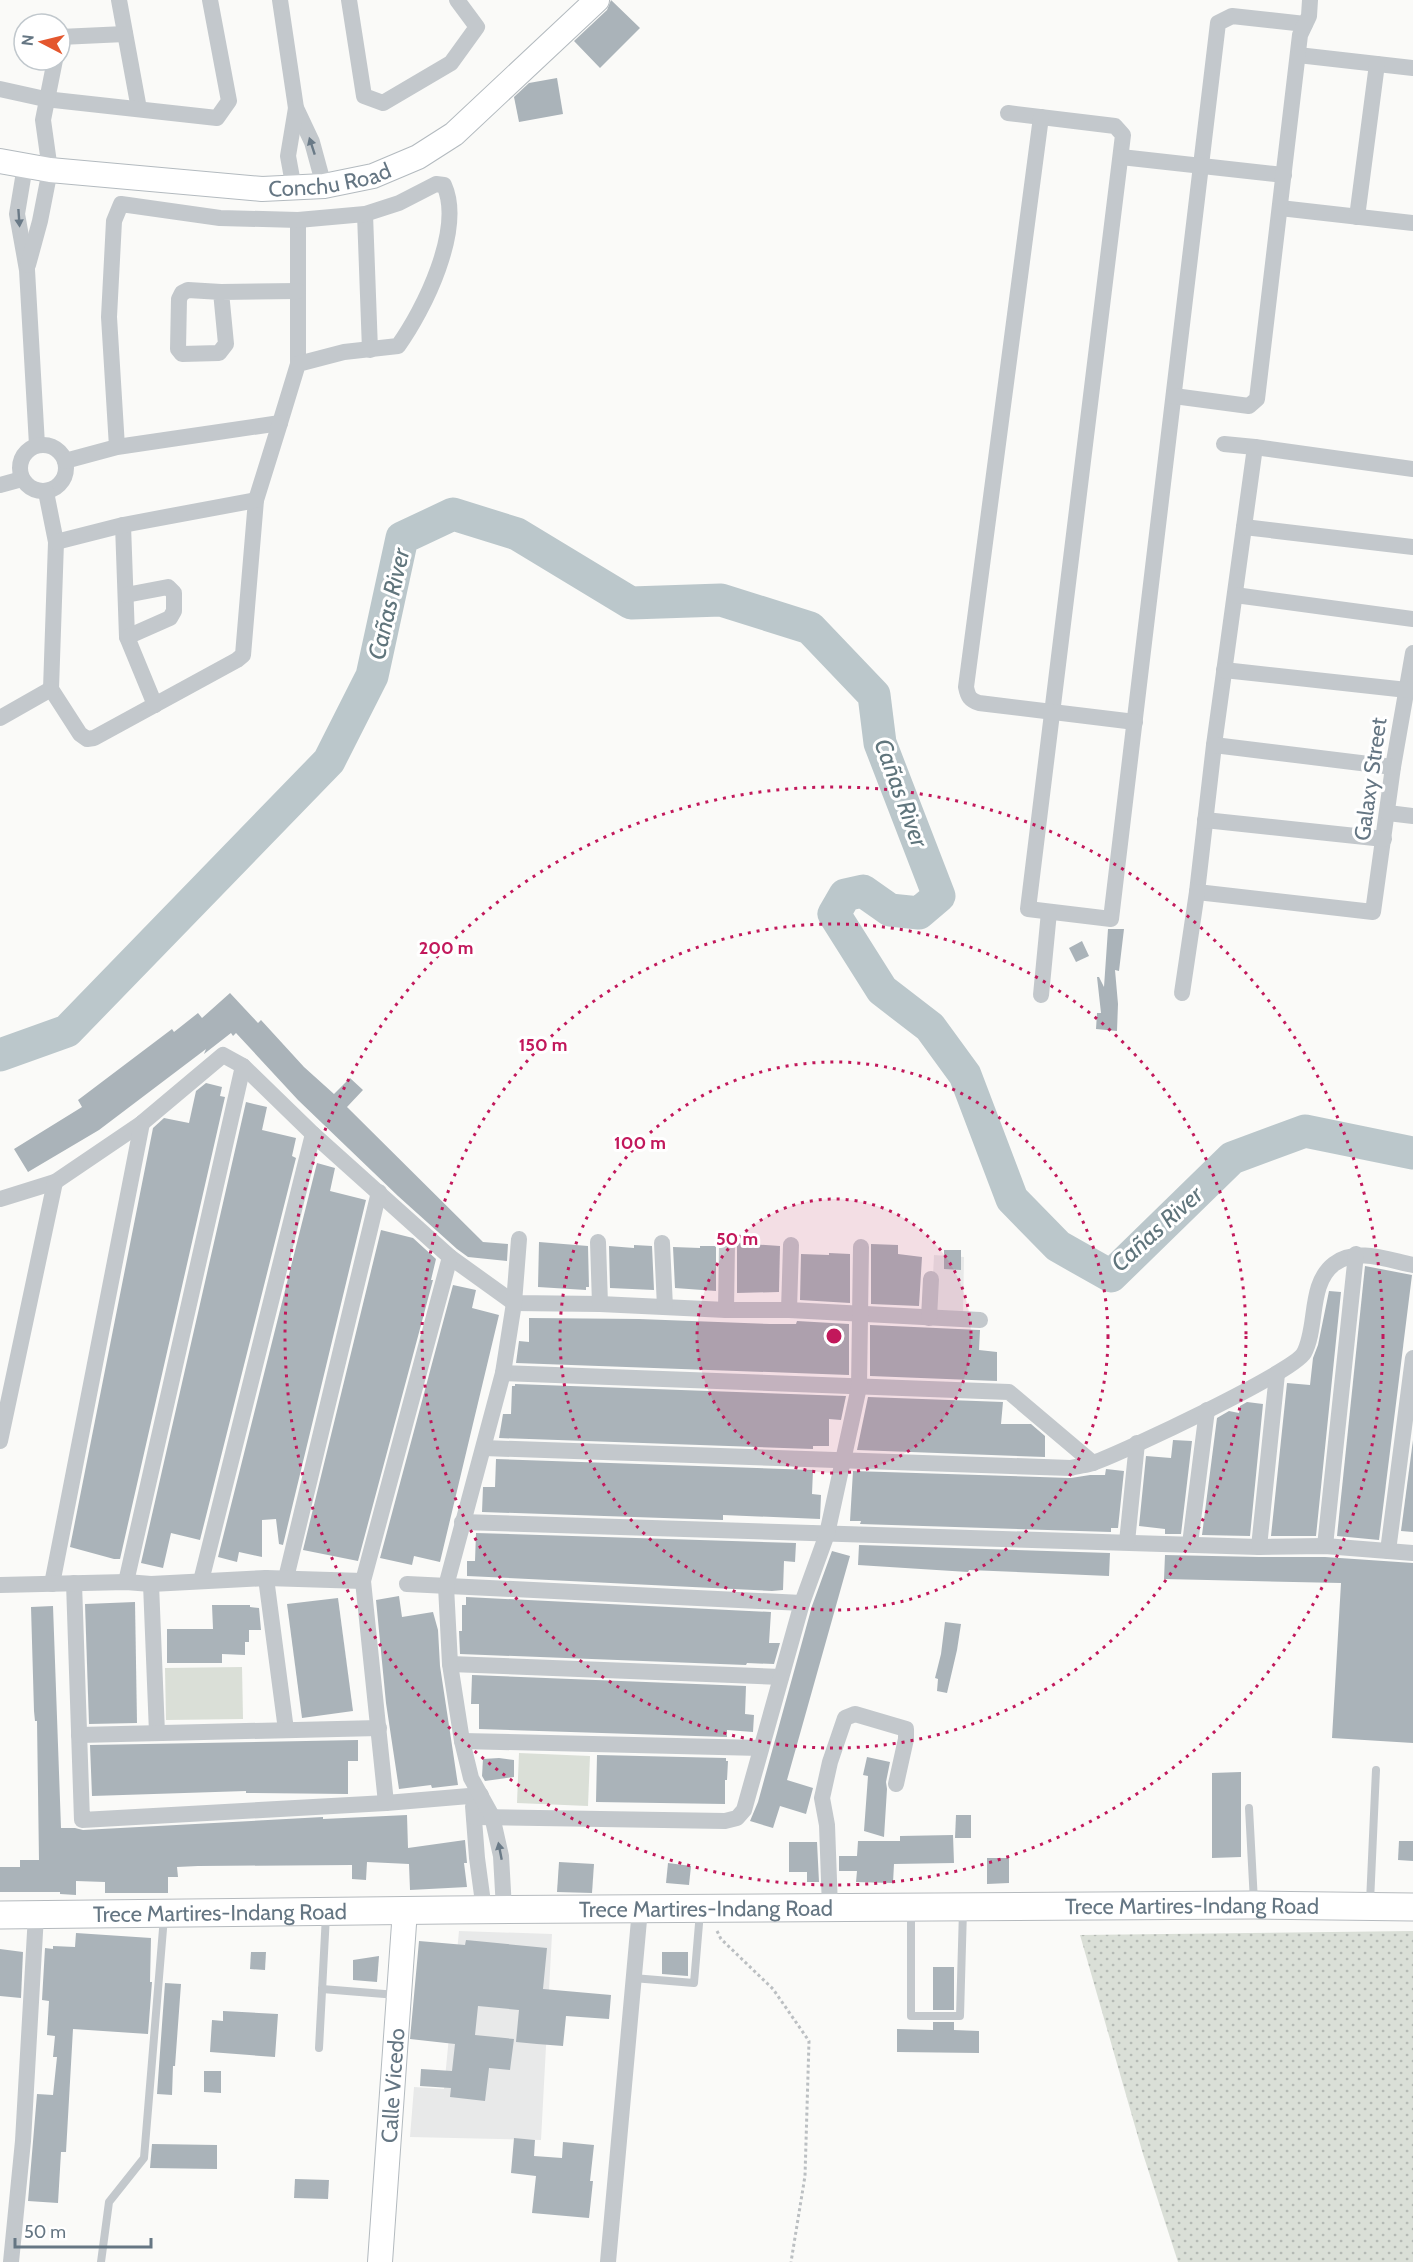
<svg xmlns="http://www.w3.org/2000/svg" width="1413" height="2262" viewBox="0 0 1413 2262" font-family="Cabin,sans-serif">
<defs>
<pattern id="grass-dots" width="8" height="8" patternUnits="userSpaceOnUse" patternTransform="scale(1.5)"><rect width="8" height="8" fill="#dadfd7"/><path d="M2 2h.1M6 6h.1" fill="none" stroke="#b4b9b4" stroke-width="1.8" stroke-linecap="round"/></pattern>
</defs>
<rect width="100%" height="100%" fill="#fafaf8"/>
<!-- built -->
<g fill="#e8e9e9">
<path d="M934,1255l30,2 -1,60 -32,-2z"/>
<path d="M459,1931l93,3 -11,206 -131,-3 4,-50 30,2z"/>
</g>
<!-- grass -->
<path fill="url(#grass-dots)" d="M1413,1931v331h-235l-35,-108 -63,-219z"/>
<!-- pitch -->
<g fill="#dadfd7">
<path d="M242,1667l1,52 -77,1 -1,-52z"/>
<path d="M519,1753l71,3 -2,50 -71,-3z"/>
</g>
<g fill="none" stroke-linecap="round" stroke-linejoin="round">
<!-- river -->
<path stroke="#bbc7cb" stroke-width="33" d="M0,1055l67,-24 262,-270 43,-85 30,-138 51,-24 64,20 114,69 90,-3 89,28 64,67 6,48 59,153 -20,17 -29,-3 -27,-19 -18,4 -11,19 48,76 48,37 35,48 47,124 46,47 53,30 121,-118 73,-27 108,22"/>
</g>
<!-- building -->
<g fill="#aab3b9">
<path d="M611,0l29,28 -40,40 -26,-27 33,-31z"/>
<path d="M557,78l6,36 -44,8 -5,-25 15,-14z"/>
<path d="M1108,929h16l-5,42 -4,-1 3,34 -1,27 -21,-2 1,-16h4l-4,-36h2l5,10z"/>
<path d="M1082,941l7,15 -13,6 -7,-14z"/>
<path d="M230,993l28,30 3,-3 43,47 30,27 16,-16 13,12 -16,17 136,135 25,2 -1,17 -39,-4 -11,-8 -59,-53 -100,-96 -62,-67 -3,3 -2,-3 -27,21 2,-5 -107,81 -71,42 -14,-23 68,-42 -4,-7 94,-71 2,3 24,-19 4,5z"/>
<path d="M206,1083l16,4 -2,9 5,1 -105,462h-6l-44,-12 83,-419 11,-10 25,5 7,-32z"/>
<path d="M246,1102l21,5 -5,23 34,8 -4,18 4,2 -96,382 -29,-7 -8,35 -22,-5z"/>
<path d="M317,1163l18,5 -5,23 36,9 -83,345 -4,-1 -3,-25 -14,1v37l-23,-5 -2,10 -19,-5z"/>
<path d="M381,1230l32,8 23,21 -5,21h2l-75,281 -55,-11z"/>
<path d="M539,1242l49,4 1,41h-3v3l-48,-3z"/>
<path d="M737,1243l43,3 -1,46 -42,1z"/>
<path d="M871,1244l27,1v9l24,3 -3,49 -48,-2z"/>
<path d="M634,1245l18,1 2,44 -44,-2 -1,-42 25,2z"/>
<path d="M700,1246h16v45l-41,-3 -2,-41 27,1z"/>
<path d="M944,1250h17v20l-17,-1z"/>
<path d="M829,1253l21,1v49l-50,-3 1,-46 28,1z"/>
<path d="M1365,1266l47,9 -33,265 -42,-4z"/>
<path d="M453,1285l23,5 -4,18 27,7 -59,247 -26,-6 -2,9 -32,-7z"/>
<path d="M1329,1291l12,1 -25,244h-45l16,-153 23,2 3,-27 5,-13z"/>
<path d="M529,1318l110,1 131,5h26l1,-3 52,3v51l-333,-12 3,-22 10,1z"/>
<path d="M870,1325l110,5 -1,20 18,2v29l-127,-5z"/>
<path d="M515,1384l331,12 -5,24 -12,-1v27h-16v3l-314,-11 4,-24h8l1,-28h3z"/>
<path d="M868,1397l135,5 -2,22h30l14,12v21l-188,-7z"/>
<path d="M1247,1402l16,2 -13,132 -48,-1 15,-117 12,-7 10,2 1,-7z"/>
<path d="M1173,1440l19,1 -11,93h-16v-5l-26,-3 7,-70 25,2z"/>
<path d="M1413,1440v92l-12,-1z"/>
<path d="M496,1459l317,11 -1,24 9,1 -1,24 -97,-4v5l-241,-8 1,-25h12z"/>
<path d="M1106,1469l18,2 -6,57h-7v4l-251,-8 1,-3h-11l3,-50 218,7 19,-3h15z"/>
<path d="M476,1533l320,10 -1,19 -11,-1 -1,29 -11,1 -305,-15v-15h8z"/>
<path d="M859,1545l251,8 -1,23 -140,-6 -1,2 -110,-7z"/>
<path d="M832,1551l18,5 -63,224 26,8 -7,26 -26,-8 -7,22 -23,-7 8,-19 54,-196z"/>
<path d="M1165,1555l94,2h66l88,6v180l-81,-5 9,-155 -177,-4z"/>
<path d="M399,1596l3,21 31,-5 5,18 2,36 18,119 -26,3 -1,-3 -32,4 -13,-86 -10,-103z"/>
<path d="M466,1597l305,15 -2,31h11l-6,21 -27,-1 -1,2 -286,-11 -1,-23h3v-26h4z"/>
<path d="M338,1598l15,113 -51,7 -15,-114z"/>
<path d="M135,1602l2,121 -48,1 -4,-120z"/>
<path d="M212,1605h38v2l9,1 2,22h-12v12h-4v13l-23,-1v9h-55v-34h46z"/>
<path d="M53,1606l8,222h14l8,2 240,-13v2l84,-4 1,33 57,-8 2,23h-3l3,24 -57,3 -1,-26 -42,-2 -1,18 -14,-1v-14l-154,1 -21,1 1,10h-10v16h-63v-11l-29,-1v14l-16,-1v-2h-60v-25h20v-7h19l-2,-139h-2l-1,-10 -3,-104z"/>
<path d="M945,1622l16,2 -4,26 -10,43 -10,-2 1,-12 -3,-1 6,-24z"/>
<path d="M472,1675l274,11 -1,28 9,1 -1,17 -26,-2v7l-248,-8v-25h-8z"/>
<path d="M358,1740v21h-10v33l-102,-1v-2l-154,5 -2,-51z"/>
<path d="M597,1755l129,3v3h2l-1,19h-2v24l-129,-2z"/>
<path d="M867,1757l23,5 -4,20 1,7 -3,48 -20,-6 4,-55 -5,-1z"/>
<path d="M499,1758l15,2v17l-29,4 -3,-5 1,-17z"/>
<path d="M1241,1772v85l-29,1v-85z"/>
<path d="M956,1815h15v23h-16z"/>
<path d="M953,1835l1,28 -60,1 -1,19 -37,-1 1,-11h-18v-15h18l1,-15h42v-5z"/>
<path d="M1399,1841h14v20l-15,-1z"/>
<path d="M789,1842h28l2,40h-12v-10h-18z"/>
<path d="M987,1858h22v25l-22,1z"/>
<path d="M559,1862l35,2 -2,29 -35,-1z"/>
<path d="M668,1863l23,3 -2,19 -23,-2z"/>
<path d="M76,1933l75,5 -1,44h2l-4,52 -75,-5 -7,123h-5l-3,51 -30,-2 9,-107 16,1 4,-38h-4l2,-21 -8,-1 2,-34 -7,-1 3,-52 8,1v-3l22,1z"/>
<path d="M466,1940l81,8 -4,41 68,6 -2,24 -43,-3 -3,30 -26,-2 -21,-2 3,-32 -41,-4 -3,29 39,4 -4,31 -21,-2 -4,33 -35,-4 1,-9 -31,-2 1,-17 31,2 3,-27 -45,-5 9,-98 46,4z"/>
<path d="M0,1949l23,3 -2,46 -21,-2z"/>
<path d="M251,1952h15l-1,18 -15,-1z"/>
<path d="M662,1952h26v24l-26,-2z"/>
<path d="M379,1956l-2,26 -24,-2v-20z"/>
<rect x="933" y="1967" width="21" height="43"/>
<path d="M165,1983l16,1 -6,82h-2l-1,29 -15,-1z"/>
<path d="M223,2011l55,3 -3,43 -65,-5 2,-32 11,1z"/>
<path d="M933,2022h21v8l25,1v22l-82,-1v-23l36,1z"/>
<path d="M204,2071h17v22l-17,-1z"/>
<path d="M514,2138l21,2 -1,16 28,2 1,-16 31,3 -4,36h3l-4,37 -57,-5 4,-37 -25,-3z"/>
<path d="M152,2144l65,1v24l-67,-1z"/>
<path d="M295,2179l34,1 -1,19 -34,-1z"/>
</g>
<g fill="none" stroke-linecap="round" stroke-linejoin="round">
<!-- secondary casing -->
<g stroke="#b3babf" stroke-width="26">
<g id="secondary">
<path id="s1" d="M0,161l50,9 212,19 62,-3 49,-10 45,-19 36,-23 143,-134"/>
<path id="s2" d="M380,2262l25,-352"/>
</g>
</g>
<!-- primary casing -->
<g stroke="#b5babe" stroke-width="29">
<g id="primary">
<path id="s3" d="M0,1915l447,-5 807,-5 159,2"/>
</g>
</g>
<!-- path -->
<path stroke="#bbbfc2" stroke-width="3" stroke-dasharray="3 3" stroke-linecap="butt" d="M717,1931l4,8 52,50 36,52 -4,135 -14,86"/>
<!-- lane -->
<g stroke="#c3c8cc" stroke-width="8">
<path d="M1249,1808l5,94"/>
<path d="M1370,1902l6,-132"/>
<path d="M911,1911v105h49l3,-106"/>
<path d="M633,1978l61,5 6,-71"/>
<path d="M322,1989l75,6"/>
<path d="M319,2048l7,-133"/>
<path d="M101,2262l8,-60 35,-44 20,-241"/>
</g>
<!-- street -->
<g stroke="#c3c8cc" stroke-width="16">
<path d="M119,0l20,109"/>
<path d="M280,0l16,108 16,34 12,44"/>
<path d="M349,0l15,96 19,7 68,-40 26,-36 -20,-27"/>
<path d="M60,37l65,-3"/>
<path d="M1298,55l115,13"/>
<path d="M0,89l45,10 172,19 12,-17 -19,-101"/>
<path d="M1008,113l107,13 8,9 -95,774 83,10 107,-896 14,-7 73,8"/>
<path d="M1041,117l-75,570c2,10 4,13 13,16l156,19"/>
<path d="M1121,157l163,18"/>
<path d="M25,166l-8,48 10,56 10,175"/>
<path d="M294,189l-6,-33 8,-48"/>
<path d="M1280,208l133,15"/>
<path d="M365,214l5,136"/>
<path d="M1357,217l20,-153"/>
<path d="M298,220v144"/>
<path d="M28,265l12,-44 10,-51 -7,-50 12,-60"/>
<path d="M221,292l5,52 -7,9 -37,1 -4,-5 1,-50 3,-6 6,-3 33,2 77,-1"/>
<path d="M1174,396l75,10 8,-7 43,-364 9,-19 1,-16"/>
<path d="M1224,444l31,3 -41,298 -17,147 176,20 20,-145 20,-114"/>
<circle cx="43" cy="468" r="23"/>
<path d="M1255,447l158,22"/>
<path d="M65,461l52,-14 163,-24 18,-59 46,-12 54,-6c26,-36 66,-117 46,-161l-8,-1 -37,19 -34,11 -67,6 -78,-2 -99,-14 -7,17 -5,96 8,130"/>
<path d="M0,485l22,-6"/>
<path d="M46,492l10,50 -5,147 29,45 7,5 7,-1 143,-78 6,-5 13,-155 24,-77"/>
<path d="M123,525l4,112 28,68"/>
<path d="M1244,527l169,20"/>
<path d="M56,542l67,-17 133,-25"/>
<path d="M126,595l42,-8 6,6v18l-4,7 -43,19"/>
<path d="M1235,595l178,24"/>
<path d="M1224,670l183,20"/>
<path d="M0,718l51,-29"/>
<path d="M1214,745l179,22"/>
<path d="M1388,813l25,3"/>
<path d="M1205,820l179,19"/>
<path d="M1182,993l15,-101"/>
<path d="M1041,995l8,-83"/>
<path d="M0,1199l55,-17 87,-59 81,-68 20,11 70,68 137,123 64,46 86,1 126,6h63l191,10"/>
<path d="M598,1242l2,62"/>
<path d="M662,1243l3,64"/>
<path d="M726,1310l1,-66"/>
<path d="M789,1310l2,-65"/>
<path d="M929,1318l2,-39"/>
<path d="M503,1373l506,19 84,71"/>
<path d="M0,1441l55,-259"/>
<path d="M484,1448l587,20c7,-2 15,-3 22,-5 29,-10 201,-91 211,-110 14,-26 4,-69 30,-89 22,-17 54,-4 79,1"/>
<path d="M462,1522l797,25 66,-1 88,7"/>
<path d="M1127,1542l10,-99"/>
<path d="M1190,1544l17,-134"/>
<path d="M1325,1546l31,-292"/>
<path d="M1259,1547l18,-173"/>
<path d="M1388,1551l25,-193"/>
<path d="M266,1578l20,152"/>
<path d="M286,1578l93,-386"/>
<path d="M201,1581l112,-447"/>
<path d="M126,1582l117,-516"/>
<path d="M74,1583l8,237 304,-17 95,-8"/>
<path d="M52,1584l90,-461"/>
<path d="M151,1584l6,149"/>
<path d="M407,1584l395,19"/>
<path d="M0,1585l126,-3 25,2 115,-6 97,3"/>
<path d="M450,1664l331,13"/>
<path d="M79,1735l300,-7"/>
<path d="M462,1741l299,7"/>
<path d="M386,1803l-23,-222 87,-324"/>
<path d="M473,1806l4,52 7,52"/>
<path d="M474,1817l251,4 12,-3 7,-8 58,-207 25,-69 32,-147 2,-140"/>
<path d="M830,1908l-3,-83 -5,-27 8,-36 15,-44 10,-4 51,15v10l-10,45"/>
<path d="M504,1909l-3,-53 -9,-40 -21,-38 -9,-37 -12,-77 -4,-78 57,-213 11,-70 5,-64"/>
<path d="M11,2262l12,-121 13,-226"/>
<path d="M608,2262l32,-353"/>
</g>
<!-- secondary -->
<use href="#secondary" stroke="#fff" stroke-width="24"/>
<!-- primary -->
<use href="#primary" stroke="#fff" stroke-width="27"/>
</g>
<!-- one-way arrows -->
<defs><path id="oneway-solid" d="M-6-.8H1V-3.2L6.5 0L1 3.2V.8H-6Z" transform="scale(1.5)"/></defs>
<g fill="#6a7a87">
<use href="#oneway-solid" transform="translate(312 146) rotate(-108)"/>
<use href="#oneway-solid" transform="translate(19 218) rotate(86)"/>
<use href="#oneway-solid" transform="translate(500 1851) rotate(-101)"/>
</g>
<!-- distance rings -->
<circle cx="834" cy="1336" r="137" fill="#c2185b" fill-opacity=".12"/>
<g fill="none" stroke="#c2185b" stroke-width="3" stroke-dasharray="3 6">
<circle cx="834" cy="1336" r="137"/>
<circle cx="834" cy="1336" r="274"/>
<circle cx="834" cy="1336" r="412"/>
<circle cx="834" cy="1336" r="549"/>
</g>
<g text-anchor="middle" stroke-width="6" stroke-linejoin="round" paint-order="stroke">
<!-- street labels -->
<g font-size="22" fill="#657683" stroke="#fff">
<text dy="8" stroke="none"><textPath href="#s1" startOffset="332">Conchu Road</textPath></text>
<text transform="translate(1370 779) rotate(-82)" y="8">Galaxy Street</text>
<text dy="8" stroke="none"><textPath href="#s3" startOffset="1192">Trece Martires-Indang Road</textPath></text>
<text dy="8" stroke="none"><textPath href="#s3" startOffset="706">Trece Martires-Indang Road</textPath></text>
<text dy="8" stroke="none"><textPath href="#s3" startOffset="220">Trece Martires-Indang Road</textPath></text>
<text dy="8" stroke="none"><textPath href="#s2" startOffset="177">Calle Vicedo</textPath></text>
</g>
<!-- water labels -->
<g font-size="24" font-style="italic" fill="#60757c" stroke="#fff">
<text transform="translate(389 604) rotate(-77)" y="8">Cañas River</text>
<text transform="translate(901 793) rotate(70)" y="8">Cañas River</text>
<text transform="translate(1157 1229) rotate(-42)" y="8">Cañas River</text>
</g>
</g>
<circle cx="834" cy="1336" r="9" fill="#c2185b" stroke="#fff" stroke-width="3"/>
<g font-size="18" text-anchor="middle" font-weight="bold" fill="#c2185b" stroke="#fff" stroke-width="6" stroke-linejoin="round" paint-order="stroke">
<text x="446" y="954">200 m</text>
<text x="543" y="1051">150 m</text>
<text x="640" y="1149">100 m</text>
<text x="737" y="1245">50 m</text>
</g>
<!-- north arrow -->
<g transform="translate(42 42) rotate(277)"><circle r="28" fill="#ffffff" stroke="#c1c8cd" stroke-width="1.5"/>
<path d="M0-4.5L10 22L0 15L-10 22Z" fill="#e4572e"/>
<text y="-9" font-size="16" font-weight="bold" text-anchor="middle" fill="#657683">N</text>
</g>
<!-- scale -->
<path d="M15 2238v9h136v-9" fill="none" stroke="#657683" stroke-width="3"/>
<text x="24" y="2238" font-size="18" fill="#657683" stroke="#ffffff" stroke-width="4.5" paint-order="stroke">50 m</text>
</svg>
